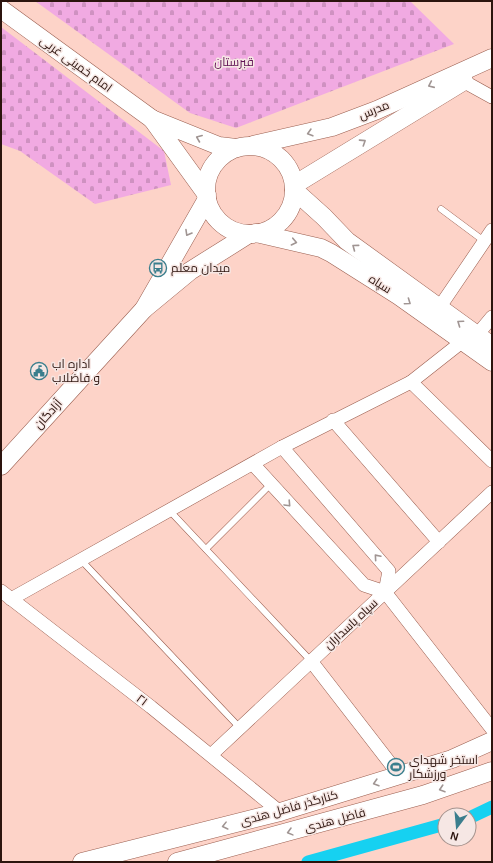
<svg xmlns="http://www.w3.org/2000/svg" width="493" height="863" viewBox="0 0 493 863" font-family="Helvetica,Cairo,sans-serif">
<defs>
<pattern id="cemetery-stones" width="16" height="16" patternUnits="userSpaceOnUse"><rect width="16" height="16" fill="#f1aae2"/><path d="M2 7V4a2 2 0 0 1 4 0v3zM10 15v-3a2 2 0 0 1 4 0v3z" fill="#cf91c1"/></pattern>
</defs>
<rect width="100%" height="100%" fill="#fdd3c8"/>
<!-- cemetery -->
<g fill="url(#cemetery-stones)">
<path d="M35,1h375l44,43 -218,84 -46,-15z"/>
<path d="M1,27l163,124 7,34 -76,19 -75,-53 -19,-7z"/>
</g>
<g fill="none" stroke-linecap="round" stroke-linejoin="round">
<!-- canal -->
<g stroke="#16d1f1" stroke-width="13">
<path d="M469,818l23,-11"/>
<path d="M308,862l137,-38"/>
</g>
<!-- service casing -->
<g stroke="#9a5e4f" stroke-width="7">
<g id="service">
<path d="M441,209l43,32"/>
<path d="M169,510l142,151"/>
<path d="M206,549l64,-64"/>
<path d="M81,560l159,168"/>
</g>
</g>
<!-- minor casing -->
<g stroke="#9a5e4f" stroke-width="14">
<g id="minor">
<path d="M463,81l29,16"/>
<path d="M439,308l53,-78"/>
<path d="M477,335l15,-18"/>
<path d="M411,382l81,79"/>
<path d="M333,420l106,122"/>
<path d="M282,447l107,124 -4,21"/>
<path d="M253,464l111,121 21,7 107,137"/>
<path d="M1,591l150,116 129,105"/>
<path d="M11,599l271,-152 129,-65 52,-41"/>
<path d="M311,661l89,115"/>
<path d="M211,755l281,-263"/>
</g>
</g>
<!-- secondary casing -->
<g stroke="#9a5e4f" stroke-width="19">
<g id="secondary">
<path d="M1,9l151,110"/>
<path d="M253,145l79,-18 45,-17 115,-52"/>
<circle cx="250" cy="190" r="44"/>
<path d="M294,185l170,-104"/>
<path d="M294,190l30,27 23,24 145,105"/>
<path d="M207,195l-55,-76 67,27 17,2"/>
<path d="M207,199l-63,110 46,-38 59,-37"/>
<path d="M256,233l65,15 10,5 68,43 93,66"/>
<path d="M1,466l143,-157"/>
<path d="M82,862l198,-50 172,-53 40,-18"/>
<path d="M177,862l246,-67 69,-24"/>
</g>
</g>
<!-- service -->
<use href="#service" stroke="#fff" stroke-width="6"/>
<!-- minor -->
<use href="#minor" stroke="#fff" stroke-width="13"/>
<!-- secondary -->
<use href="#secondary" stroke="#fff" stroke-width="18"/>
</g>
<!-- one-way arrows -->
<defs><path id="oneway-chevron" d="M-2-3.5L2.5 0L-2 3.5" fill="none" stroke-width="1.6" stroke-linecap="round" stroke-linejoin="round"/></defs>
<g stroke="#a09593">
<use href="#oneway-chevron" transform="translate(431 85) rotate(156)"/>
<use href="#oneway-chevron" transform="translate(310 133) rotate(164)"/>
<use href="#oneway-chevron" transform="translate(199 138) rotate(-158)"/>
<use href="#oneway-chevron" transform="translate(363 142) rotate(-33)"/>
<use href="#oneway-chevron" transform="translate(188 233) rotate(120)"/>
<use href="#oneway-chevron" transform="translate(294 242) rotate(12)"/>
<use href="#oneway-chevron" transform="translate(355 247) rotate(-143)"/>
<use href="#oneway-chevron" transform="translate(408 302) rotate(35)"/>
<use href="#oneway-chevron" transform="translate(460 323) rotate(-145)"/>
<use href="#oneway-chevron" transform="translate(288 504) rotate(47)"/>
<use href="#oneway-chevron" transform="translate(377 557) rotate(-131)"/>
<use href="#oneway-chevron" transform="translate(376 783) rotate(163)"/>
<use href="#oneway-chevron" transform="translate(442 789) rotate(162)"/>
<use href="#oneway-chevron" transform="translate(225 826) rotate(166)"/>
<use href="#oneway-chevron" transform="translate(290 832) rotate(165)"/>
</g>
<!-- icons -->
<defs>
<g id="bus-ring" transform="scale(0.9)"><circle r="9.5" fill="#f6e7e4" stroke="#3a7e8d" stroke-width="1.5"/><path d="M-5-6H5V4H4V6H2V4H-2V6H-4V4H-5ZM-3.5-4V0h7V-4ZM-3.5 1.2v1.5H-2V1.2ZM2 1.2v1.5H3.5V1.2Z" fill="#3a7e8d"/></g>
<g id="civic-ring" transform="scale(0.9)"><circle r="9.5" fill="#f6e7e4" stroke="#3a7e8d" stroke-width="1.5"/><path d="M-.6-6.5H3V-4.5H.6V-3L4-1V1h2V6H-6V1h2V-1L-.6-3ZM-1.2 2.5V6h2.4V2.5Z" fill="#3a7e8d"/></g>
<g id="stadium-ring" transform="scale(0.9)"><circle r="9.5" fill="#f6e7e4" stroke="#3a7e8d" stroke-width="1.5"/><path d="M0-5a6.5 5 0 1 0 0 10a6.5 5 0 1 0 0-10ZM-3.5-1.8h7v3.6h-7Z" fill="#3a7e8d"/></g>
</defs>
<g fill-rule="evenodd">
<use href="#bus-ring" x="158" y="268"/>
<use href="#civic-ring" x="39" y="371"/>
<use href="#stadium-ring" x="396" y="767"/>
</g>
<g text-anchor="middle" stroke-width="3" stroke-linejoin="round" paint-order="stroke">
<!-- park labels -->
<g font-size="12" fill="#601255" stroke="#f6e7e4">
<text x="234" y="66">قبرستان</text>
</g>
<!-- street labels -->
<g font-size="12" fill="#2c140e" stroke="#f6e7e4">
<text transform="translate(76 64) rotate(36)" y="4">امام خمینی غربی</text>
<text transform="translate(374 110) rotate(-22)" y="4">مدرس</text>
<text transform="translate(380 284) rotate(32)" y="4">سپاه</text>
<text transform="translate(48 414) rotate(-48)" y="4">آزادگان</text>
<text transform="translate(351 624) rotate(-43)" y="4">سپاه پاسداران</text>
<text transform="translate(142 700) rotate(37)" y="4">۲۱</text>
<text transform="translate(289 808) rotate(-16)" y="4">کنارگذر فاضل هندی</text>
<text transform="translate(335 820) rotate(-15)" y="4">فاضل هندی</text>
</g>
<!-- poi labels -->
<g font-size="12" fill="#2c140e" stroke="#f6e7e4" text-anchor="start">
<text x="171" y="272">میدان معلم</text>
<text x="52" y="368">اداره اب<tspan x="52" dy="14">و فاضلاب</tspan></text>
<text x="409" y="764">استخر شهدای<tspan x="409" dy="14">ورزشکار</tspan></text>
</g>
</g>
<!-- border -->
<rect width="493" height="863" fill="none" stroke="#2c140e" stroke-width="4"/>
<!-- north arrow -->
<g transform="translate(457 827) rotate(196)"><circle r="19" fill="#f6e7e4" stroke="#a5938e"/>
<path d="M0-3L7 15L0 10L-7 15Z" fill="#3a7e8d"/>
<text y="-6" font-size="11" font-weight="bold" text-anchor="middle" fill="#2c140e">N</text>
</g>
</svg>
